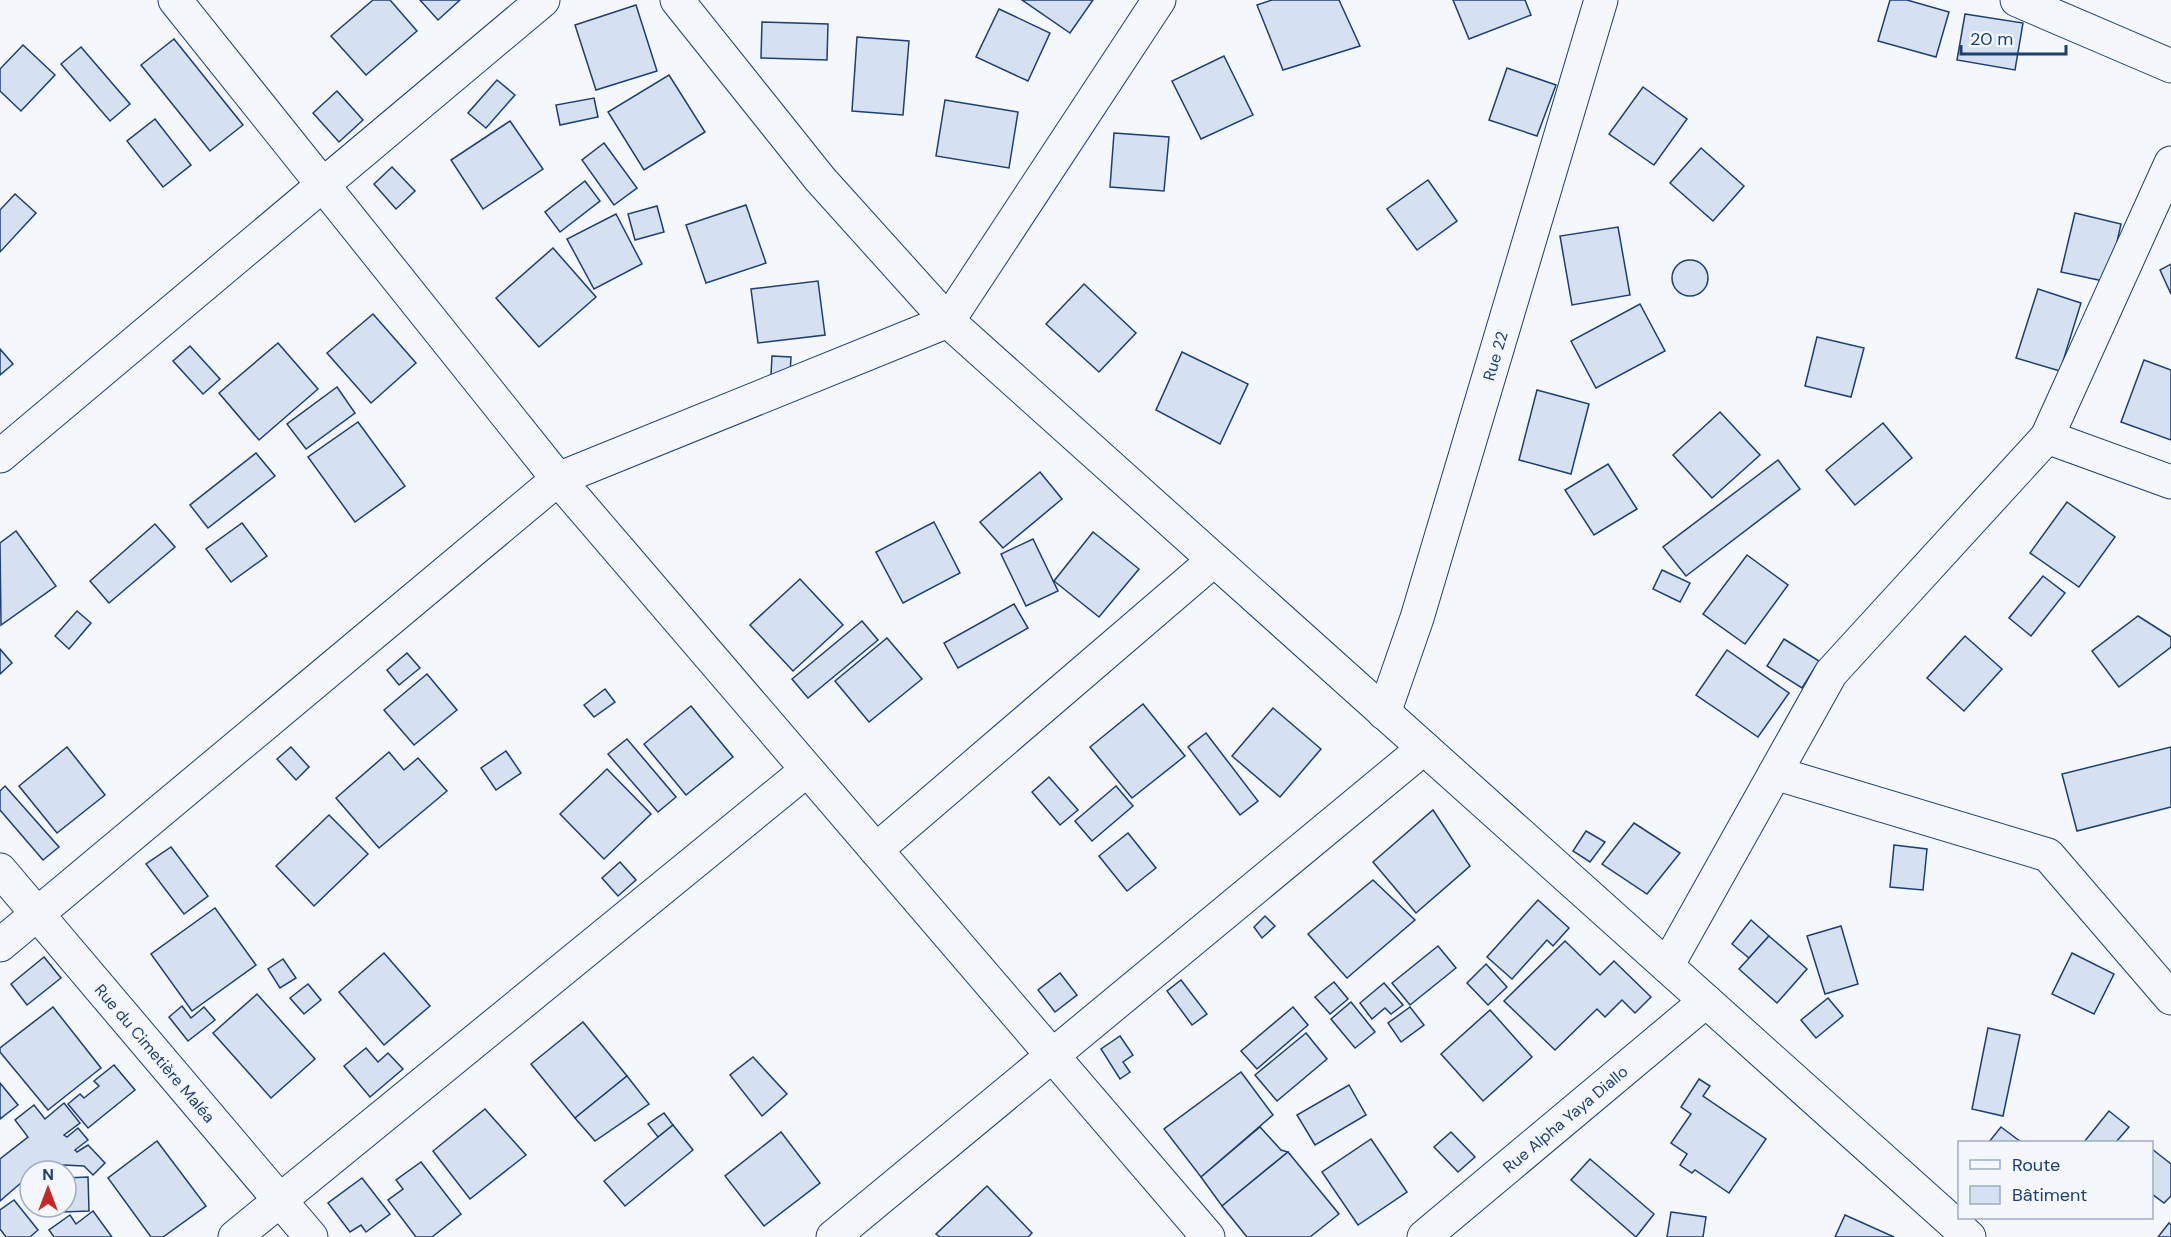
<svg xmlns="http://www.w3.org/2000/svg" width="2171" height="1237" viewBox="0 0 2171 1237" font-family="'DM Sans',sans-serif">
<rect width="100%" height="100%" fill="#f4f7fb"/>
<!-- building -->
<g fill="#d5e0f0" stroke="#1d3f73" stroke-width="1.5">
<path d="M373,0h17l27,31 -51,44 -35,-39z"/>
<path d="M420,0h40l-22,20z"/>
<path d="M1022,0h71l-23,33z"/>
<path d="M1272,0h67l21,46 -77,24 -26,-65z"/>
<path d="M1453,0h72l6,15 -62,24z"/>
<path d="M1890,0h17l42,12 -13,45 -58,-16z"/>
<path d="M636,5l21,66 -61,19 -21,-65z"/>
<path d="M999,9l51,24 -22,48 -52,-24z"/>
<path d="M1965,14l58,9 -8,47 -58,-10z"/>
<path d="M762,22l66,2 -1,36 -66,-2z"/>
<path d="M857,37l52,4 -6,74 -51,-4z"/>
<path d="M174,39l69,86 -33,26 -69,-86z"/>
<path d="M23,45l32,30 -34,36 -21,-20v-22z"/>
<path d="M81,47l49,57 -20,17 -49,-57z"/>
<path d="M1224,56l29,59 -52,24 -29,-58z"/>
<path d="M1507,68l49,17 -19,51 -48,-16z"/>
<path d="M669,75l36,57 -61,38 -36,-58z"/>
<path d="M497,80l18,15 -29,33 -18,-15z"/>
<path d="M1643,87l44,32 -33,46 -45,-31z"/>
<path d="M337,91l26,29 -24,22 -26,-29z"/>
<path d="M594,98l4,19 -38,8 -4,-20z"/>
<path d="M945,100l73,12 -9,56 -73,-12z"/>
<path d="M155,119l36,46 -28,22 -36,-46z"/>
<path d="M510,121l33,48 -60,40 -32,-49z"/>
<path d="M1114,133l55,4 -5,54 -54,-4z"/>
<path d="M604,143l33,45 -23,17 -32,-45z"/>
<path d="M1701,148l43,38 -31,35 -43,-38z"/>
<path d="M392,167l23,24 -19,18 -22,-25z"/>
<path d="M1428,180l29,41 -40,29 -30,-41z"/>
<path d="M585,181l15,20 -40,31 -15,-20z"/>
<path d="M15,194l21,19 -36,39v-42z"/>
<path d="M746,205l20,58 -60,20 -20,-58z"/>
<path d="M657,206l7,26 -29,8 -7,-26z"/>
<path d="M2075,213l46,11 -13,58 -47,-10z"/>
<path d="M616,214l26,50 -48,25 -27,-50z"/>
<path d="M1618,227l12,68 -58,10 -12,-69z"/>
<path d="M553,248l43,49 -57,50 -43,-49z"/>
<circle cx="1690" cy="278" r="18"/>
<path d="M2171,264v30l-11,-24z"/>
<path d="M818,281l7,54 -67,8 -7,-54z"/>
<path d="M1084,284l52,49 -37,39 -53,-48z"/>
<path d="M2038,289l43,14 -21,68 -44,-13z"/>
<path d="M1640,304l25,47 -69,37 -25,-47z"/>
<path d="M373,314l43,49 -45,40 -44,-50z"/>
<path d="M1817,337l47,11 -13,49 -46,-11z"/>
<path d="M278,343l40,46 -59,51 -40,-47z"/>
<path d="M190,346l30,33 -17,15 -30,-33z"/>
<path d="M0,349l13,15 -13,11z"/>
<path d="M1182,352l66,32 -28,60 -64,-34z"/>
<path d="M772,356l19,1 -1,18h-19z"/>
<path d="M2144,360l27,10v70l-50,-18z"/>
<path d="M337,387l18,26 -49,36 -19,-25z"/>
<path d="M1537,390l52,14 -18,70 -52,-14z"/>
<path d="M1720,412l40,43 -48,43 -39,-43z"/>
<path d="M358,422l47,64 -50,36 -47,-65z"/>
<path d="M1883,423l29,35 -57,47 -29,-35z"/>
<path d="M256,453l19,23 -67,52 -18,-23z"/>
<path d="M1778,460l22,29 -114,87 -23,-29z"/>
<path d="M1608,464l29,45 -43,26 -29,-45z"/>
<path d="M1040,472l22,27 -59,49 -23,-26z"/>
<path d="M2067,502l48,35 -36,50 -49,-34z"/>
<path d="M934,522l26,51 -57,30 -27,-51z"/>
<path d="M242,523l25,33 -36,26 -25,-33z"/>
<path d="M155,524l20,23 -66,56 -19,-22z"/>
<path d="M16,531l40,55 -55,39 -1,-82z"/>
<path d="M1093,532l46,37 -40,48 -45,-36z"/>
<path d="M1033,539l25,52 -32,15 -25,-52z"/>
<path d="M1747,555l41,30 -43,59 -42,-30z"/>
<path d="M1662,570l28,13 -10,19 -27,-13z"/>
<path d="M2043,576l22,17 -34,43 -22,-18z"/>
<path d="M800,579l43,46 -50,46 -43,-46z"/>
<path d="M1014,604l14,24 -70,40 -14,-25z"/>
<path d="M77,611l14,12 -22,26 -14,-13z"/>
<path d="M2138,616l33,21v10l-52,40 -27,-36z"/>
<path d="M862,621l16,19 -70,58 -16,-19z"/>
<path d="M1965,636l37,33 -38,42 -37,-33z"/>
<path d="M887,638l35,41 -53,43 -34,-41z"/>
<path d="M1784,639l35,22 -17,27 -35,-22z"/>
<path d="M0,649l12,14 -12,11z"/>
<path d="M1727,650l62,43 -31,44 -62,-42z"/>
<path d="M407,653l13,15 -21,17 -12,-15z"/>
<path d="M427,674l30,36 -43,35 -30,-35z"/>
<path d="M605,689l10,13 -21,15 -10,-12z"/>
<path d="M1143,704l42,52 -53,42 -42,-51z"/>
<path d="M691,706l42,51 -47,38 -42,-51z"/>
<path d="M1273,708l48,41 -41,48 -48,-41z"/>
<path d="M1206,733l52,68 -18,14 -52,-68z"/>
<path d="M627,739l49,58 -18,15 -50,-58z"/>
<path d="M67,747l38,48 -48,38 -38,-47z"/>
<path d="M291,747l18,20 -13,13 -19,-21z"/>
<path d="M2171,747v60l-94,24 -15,-57z"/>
<path d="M506,751l15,22 -25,17 -15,-22z"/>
<path d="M389,752l15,18 14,-12 29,33 -68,57 -43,-50z"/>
<path d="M607,769l44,45 -47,45 -44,-45z"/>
<path d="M1049,777l29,33 -18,15 -28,-33z"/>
<path d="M5,786l54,61 -16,13 -43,-50v-19z"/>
<path d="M1116,786l17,20 -41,35 -17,-20z"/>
<path d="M1433,810l37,56 -54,47 -43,-51z"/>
<path d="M329,815l39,39 -54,52 -38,-40z"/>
<path d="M1634,823l46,30 -33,41 -45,-30z"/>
<path d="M1586,831l19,11 -15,20 -17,-11z"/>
<path d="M1128,833l28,35 -29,23 -28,-35z"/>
<path d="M1894,845l33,4 -4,41 -33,-3z"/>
<path d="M171,847l37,49 -24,18 -38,-50z"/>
<path d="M620,862l16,18 -18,16 -16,-18z"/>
<path d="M1373,880l42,40 -68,58 -39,-44z"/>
<path d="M1538,900l31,28 -16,18 -6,-6 -35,39 -25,-22z"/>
<path d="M215,908l41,57 -64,46 -41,-57z"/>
<path d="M1265,916l10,10 -13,12 -8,-11z"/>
<path d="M1751,920l18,16 -20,22 -17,-14z"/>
<path d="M1841,926l17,58 -33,10 -18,-58z"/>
<path d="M1769,936l38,33 -30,34 -38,-34z"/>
<path d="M1565,941l35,34 14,-14 37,36 -16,16 -13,-13 -17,17 -8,-8 -42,41 -51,-49z"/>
<path d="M1438,946l18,22 -46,37 -18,-22z"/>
<path d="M384,953l46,53 -46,39 -45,-53z"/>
<path d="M2072,953l42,21 -20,40 -42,-20z"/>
<path d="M44,957l17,21 -34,27 -16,-21z"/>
<path d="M283,959l13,19 -16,10 -12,-19z"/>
<path d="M1486,964l21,23 -19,18 -21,-22z"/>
<path d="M1060,973l17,22 -22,17 -17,-22z"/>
<path d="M1181,980l26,34 -15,11 -25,-34z"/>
<path d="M1334,982l14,17 -18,15 -15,-17z"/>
<path d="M1384,983l19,22 -12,9 -6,-6 -13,11 -12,-16z"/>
<path d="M308,984l13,16 -17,14 -14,-16z"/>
<path d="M257,994l58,65 -44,39 -58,-65z"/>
<path d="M1828,998l15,18 -27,22 -15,-18z"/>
<path d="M1351,1002l24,30 -20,16 -24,-29z"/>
<path d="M182,1006l9,12 13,-11 11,13 -27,21 -19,-24z"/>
<path d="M53,1007l48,61 -53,42 -48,-58v-4z"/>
<path d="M1293,1007l15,18 -51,44 -16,-18z"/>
<path d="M1410,1007l14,18 -23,17 -13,-19z"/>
<path d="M1490,1010l42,47 -49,44 -42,-47z"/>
<path d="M583,1022l44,54 -52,42 -44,-54z"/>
<path d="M1988,1028l32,7 -17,81 -31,-7z"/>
<path d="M1306,1033l21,26 -50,42 -22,-26z"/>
<path d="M1120,1036l13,19 -10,7 7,10 -10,7 -19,-30z"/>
<path d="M366,1048l12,14 10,-9 15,16 -33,28 -26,-31z"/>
<path d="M753,1057l34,37 -25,22 -32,-41z"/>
<path d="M114,1065l21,25 -47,38 -20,-24 12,-10 4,4 15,-12 -5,-5z"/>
<path d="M1241,1072l32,43 -72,62 -37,-48z"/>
<path d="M627,1076l22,28 -54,37 -20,-23z"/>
<path d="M1699,1079l11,7 -7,10 63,43 -37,54 -34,-23 -3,3 -12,-8 7,-11 -16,-11 20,-29 -10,-7z"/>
<path d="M0,1083l18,22 -18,14z"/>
<path d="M1349,1085l17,30 -51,30 -18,-30z"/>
<path d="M64,1103l16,20 -16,12 3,2 11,-9 10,12 -13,10 2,2 11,-7 17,18 -12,12 -9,-9 -42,-2 -8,7h-4v4l-30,26v-42l28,-22 -13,-17 19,-15 11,14z"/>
<path d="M485,1109l41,46 -56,44 -37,-48z"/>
<path d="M2109,1111l20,16 -13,15h-32z"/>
<path d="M664,1113l9,12 -15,12 -10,-13z"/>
<path d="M673,1125l20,25 -68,56 -21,-25z"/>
<path d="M1260,1127l21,23 7,2 -66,54 -21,-29z"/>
<path d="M2001,1127l20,15h-32z"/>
<path d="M781,1132l39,51 -56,43 -39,-50z"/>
<path d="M1451,1132l24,25 -17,15 -24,-25z"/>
<path d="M1371,1139l36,53 -49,33 -36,-53z"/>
<path d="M157,1141l49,65 -43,31h-12l-43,-59z"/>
<path d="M2152,1149l19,15v32l-7,7 -12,-9z"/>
<path d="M1288,1152l51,62 -29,23h-63l-25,-31z"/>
<path d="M1590,1159l64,55 -18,23 -65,-57z"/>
<path d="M421,1162l40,52 -29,23h-16l-28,-37 15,-11 -7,-9z"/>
<path d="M88,1177l1,34 -26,1v-5l-27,1 30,-1v-29z"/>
<path d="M362,1178l28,36 -24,18 -5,-7 -11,7 -22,-29z"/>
<path d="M987,1186l45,47 -4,4h-88l-4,-3z"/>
<path d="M14,1200l24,30 -8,7h-24l-6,-8v-19z"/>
<path d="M93,1211l19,26h-58l-5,-7 21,-15 6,9z"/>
<path d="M1671,1212l35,5 -3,20h-36z"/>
<path d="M1845,1215l49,22h-59z"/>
<path d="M2169,1223l2,2v12h-13z"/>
</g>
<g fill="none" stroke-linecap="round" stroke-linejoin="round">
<!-- minor casing -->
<g stroke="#1d3f73" stroke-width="35">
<g id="minor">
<path d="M175,0l383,479 650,758"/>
<path d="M677,0l143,179 128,142 1021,916"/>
<path d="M2017,0l154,66"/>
<path d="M2047,437l124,45"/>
<path d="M0,456l543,-456"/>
<path id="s1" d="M1384,713l33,-95 184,-618"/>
<path d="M1775,773l273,82 123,143"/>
<path d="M876,850l338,-290"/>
<path id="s2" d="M0,870l311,367"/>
<path d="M0,945l558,-466 390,-158 211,-321"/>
<path d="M1667,966l164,-293 216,-236 124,-274"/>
<path d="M235,1237l572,-467"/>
<path d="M833,1237l591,-489"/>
<path id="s3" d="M1424,1237l282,-236"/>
</g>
</g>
<!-- minor -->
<use href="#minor" stroke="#f4f7fb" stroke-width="33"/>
</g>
<g text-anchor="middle" stroke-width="4.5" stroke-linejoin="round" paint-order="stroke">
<!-- street labels -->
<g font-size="16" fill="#1d3f73" stroke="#f4f7fb">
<text dy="6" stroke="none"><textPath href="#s1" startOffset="374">Rue 22</textPath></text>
<text dy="6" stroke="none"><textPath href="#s2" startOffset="240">Rue du Cimetière Maléa</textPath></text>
<text dy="6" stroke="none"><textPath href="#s3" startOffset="184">Rue Alpha Yaya Diallo</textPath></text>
</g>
</g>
<!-- legend -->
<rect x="1958" y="1141" width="195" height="78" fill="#f4f7fb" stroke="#9eadc5" stroke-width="1.5"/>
<rect x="1970" y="1160" width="30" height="9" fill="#f4f7fb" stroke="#9eadc5" stroke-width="1.5"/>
<text x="2012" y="1171" font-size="18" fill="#1d3f73">Route</text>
<rect x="1970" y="1186" width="30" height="18" fill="#d5e0f0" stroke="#9eadc5" stroke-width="1.5"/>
<text x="2012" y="1201" font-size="18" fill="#1d3f73">Bâtiment</text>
<!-- north arrow -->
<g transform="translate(48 1189)"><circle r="28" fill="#f4f7fb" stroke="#9eadc5" stroke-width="1.5"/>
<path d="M0-4.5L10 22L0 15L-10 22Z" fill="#c62828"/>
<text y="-9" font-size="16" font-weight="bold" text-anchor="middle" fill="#1d3f73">N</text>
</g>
<!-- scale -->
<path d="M1961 45v9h105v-9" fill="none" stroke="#1d3f73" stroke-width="3"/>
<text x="1970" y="45" font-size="18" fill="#1d3f73" stroke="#f4f7fb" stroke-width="4.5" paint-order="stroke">20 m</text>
</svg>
